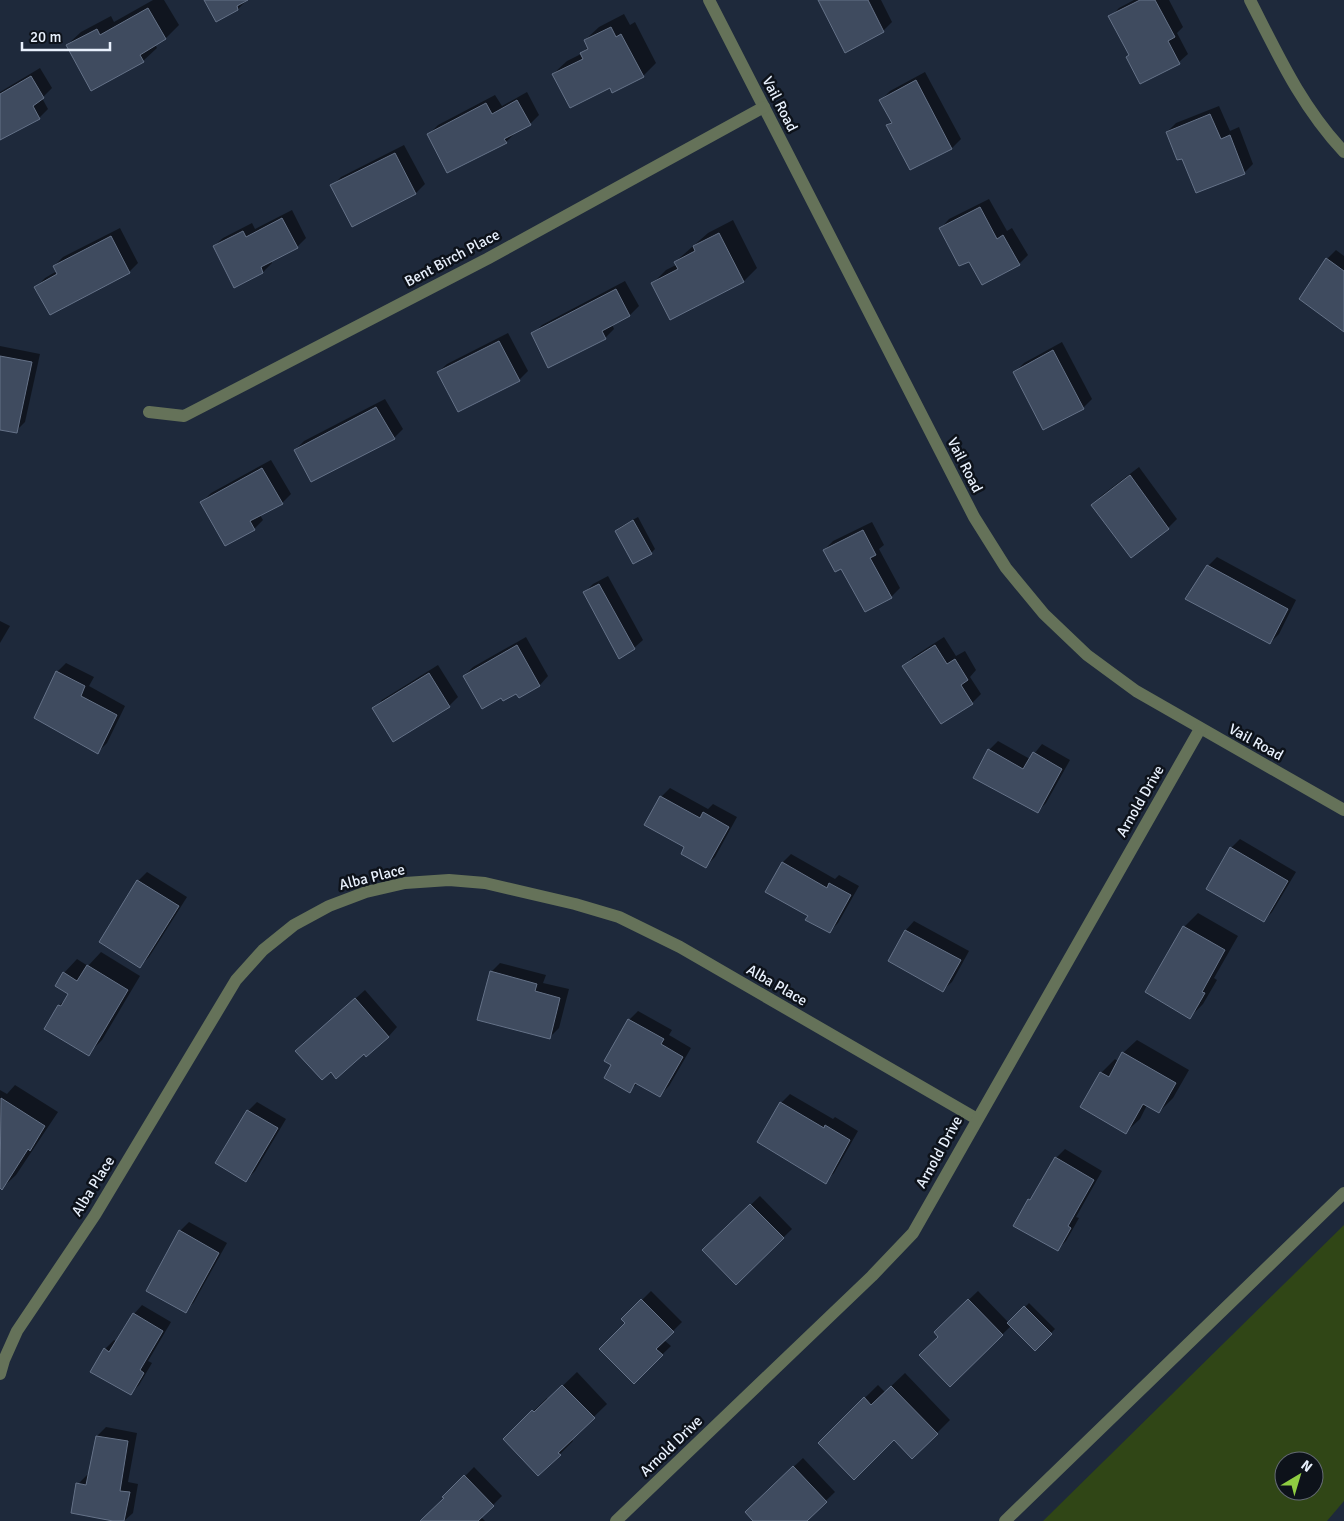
<svg xmlns="http://www.w3.org/2000/svg" width="1344" height="1521" viewBox="0 0 1344 1521" font-family="Signika,sans-serif">
<rect width="100%" height="100%" fill="#1e293b"/>
<!-- green -->
<path fill="#304616" fill-rule="evenodd" d="M1344,1225v276l-17,20h-284zM1284,1461h30v30h-30z"/>
<!-- shadow -->
<g fill="#0007">
<path d="M153,0h11l15,25 -13,13 -11,6 2,4 -14,13 -76,-16 14,-13 30,-16 3,6z"/>
<path d="M206,0h41l-9,9z"/>
<path d="M820,0h61l11,22 -9,9z"/>
<path d="M1134,0h35l14,27 -6,6 11,21 -9,8 -49,-7 -20,-38 9,-9z"/>
<path d="M624,14l6,11 5,-3 21,41 -13,13 -33,10 -57,-12 14,-13 14,-7 7,-7 -3,-7 14,-13z"/>
<path d="M40,68l12,20 -10,10 6,11 -9,9 -39,21v-47z"/>
<path d="M925,72l36,67 -9,9 -41,20 -23,-43 4,-4 -11,-21 9,-9z"/>
<path d="M527,92l12,23 -9,9 -16,8 1,1 -9,9 -77,-8 9,-9 57,-30 7,11z"/>
<path d="M1219,106l11,25 9,-4 14,37 -9,9 -61,-16 -16,-25 9,-9z"/>
<path d="M404,145l21,39 -9,9 -63,33 -21,-40 9,-9z"/>
<path d="M989,199l18,32 5,-3 16,27 -9,9 -50,-4 -28,-32 8,-9z"/>
<path d="M292,210l14,28 -9,9 -26,14 1,2 -9,9 -28,14 -21,-40 9,-8 29,-15 3,6z"/>
<path d="M733,220l24,48 -13,13 -73,37 -19,-34 14,-14 10,-5 -1,-3 33,-29z"/>
<path d="M120,228l18,35 -9,9 -93,15 9,-9 12,-7 -3,-5 9,-9z"/>
<path d="M1336,250l8,6v75l-43,-33 26,-39z"/>
<path d="M625,281l14,25 -9,9 -18,9 2,5 -9,9 -72,-4 9,-9z"/>
<path d="M508,333l20,38 -9,9 -81,-8 9,-8z"/>
<path d="M1062,342l30,57 -9,9 -68,-36 9,-9z"/>
<path d="M0,346l40,8 -15,68 -9,9 -16,-3z"/>
<path d="M385,399l18,30 -9,9 -99,12 9,-9z"/>
<path d="M271,460l20,34 -9,9 -22,12 3,5 -9,9 -52,-27 9,-9z"/>
<path d="M1139,467l38,52 -9,9 -37,28 -38,-51 8,-9z"/>
<path d="M638,517l17,32 -4,4 -35,-22 4,-4z"/>
<path d="M872,522l12,23 -5,4 21,39 -9,9 -49,-30 -18,-17 9,-9z"/>
<path d="M1217,557l79,43 -17,34 -9,9 -62,-77z"/>
<path d="M608,576l35,64 -9,8 -50,-55 9,-9z"/>
<path d="M0,621l10,5 -10,17z"/>
<path d="M526,637l22,39 -8,9 -39,11 -37,-20 9,-9z"/>
<path d="M944,637l12,19 9,-5 11,19 -6,7 11,17 -9,9 -68,-37 9,-9z"/>
<path d="M66,663l28,14 -5,9 36,20 -18,37 -9,9 -41,-80z"/>
<path d="M438,665l20,32 -9,9 -55,35 -20,-32 8,-9z"/>
<path d="M998,741l32,18 12,-15 28,16 -24,43 -9,9 -48,-62z"/>
<path d="M670,788l38,21 5,-5 24,13 -22,40 -9,9 -45,-69z"/>
<path d="M1240,839l56,33 -24,40 -8,9 -33,-73z"/>
<path d="M791,854l44,25 4,-4 20,11 -21,37 -9,9 -19,-17 -28,-52z"/>
<path d="M147,872l40,25 -38,60 -9,9 -40,-24 38,-61z"/>
<path d="M1198,913l40,23 -24,42 3,2 -14,24 -13,13 -6,-90z"/>
<path d="M914,921l55,30 -17,31 -9,8 -37,-60z"/>
<path d="M101,952l39,24 -38,64 -14,14 -29,-48 11,-12 -6,-21 13,-14 11,7z"/>
<path d="M500,963l46,12 -3,8 26,6 -10,39 -9,9 -59,-65z"/>
<path d="M365,990l32,37 -8,9 -23,19 -2,-3 -58,-9z"/>
<path d="M638,1011l34,19 -3,5 22,13 -22,38 -9,9 -22,-12 -9,8 -16,-26 16,-45z"/>
<path d="M1137,1040l52,30 -16,28 -14,14 -12,-7 -7,14 -14,13 -25,-59 14,-14 4,3 4,-9z"/>
<path d="M15,1085l43,27 -42,63 -14,13 -2,-1v-97l7,4z"/>
<path d="M790,1094l43,25 2,-2 23,14 -24,42 -9,9 -44,-79z"/>
<path d="M257,1102l29,17 -31,52 -9,9 -30,-18 32,-51z"/>
<path d="M1065,1149l37,22 -26,46 3,1 -13,23 -9,9 -28,-50 6,-6 21,-36z"/>
<path d="M760,1196l32,33 -56,55 -32,-34z"/>
<path d="M189,1222l38,21 -33,59 -8,9 -6,-80z"/>
<path d="M651,1291l31,31 -18,18 7,6 -37,36 -7,-59 -4,-4z"/>
<path d="M978,1291l31,32 20,-20 26,26 -20,20 -24,-23 -61,59 -10,-48 -5,-5z"/>
<path d="M142,1305l29,17 -23,39 4,2 -13,22 -9,9 -25,-45 9,-9 3,2 17,-28z"/>
<path d="M577,1372l30,32 -36,35 2,2 -13,13 -55,-15 42,-41 1,2z"/>
<path d="M905,1373l45,47 -37,37 -19,-19 -75,5 59,-58 7,7z"/>
<path d="M106,1427l31,6 -9,49 10,2 -5,29 -9,8h-4l-42,-37 9,-9h3l7,-39z"/>
<path d="M803,1458l32,34 -30,29h-50v-18z"/>
<path d="M474,1467l28,29 -21,21 4,4h-64z"/>
</g>
<!-- building -->
<g fill="#3f4b5f" stroke="#657288">
<path d="M204,0h44l-11,6 1,4 -22,12z"/>
<path d="M818,0h50l16,32 -39,21z"/>
<path d="M1140,0h15l20,37 -7,4 12,23 -40,20 -14,-27 3,-2 -21,-39z"/>
<path d="M148,8l18,31 -26,16 4,7 -53,29 -25,-46 31,-16 3,6z"/>
<path d="M611,27l5,10 5,-3 23,43 -32,16 -2,-5 -40,20 -18,-34 31,-15 -3,-6 8,-4 -4,-9z"/>
<path d="M31,76l13,22 -11,8 7,13 -40,21v-46z"/>
<path d="M916,80l36,69 -42,21 -24,-45 6,-2 -13,-23z"/>
<path d="M517,100l14,25 -27,14 3,4 -60,30 -20,-39 59,-31 6,11z"/>
<path d="M1210,114l11,25 9,-4 15,39 -49,19 -14,-34 -5,1 -11,-28z"/>
<path d="M395,153l21,41 -64,33 -22,-42z"/>
<path d="M980,207l17,32 6,-4 17,30 -38,20 -13,-23 -10,4 -20,-38z"/>
<path d="M282,218l16,30 -37,19 2,6 -29,15 -21,-42 30,-15 3,6z"/>
<path d="M719,233l25,49 -74,38 -19,-37 27,-14 -4,-7 21,-11 -2,-5z"/>
<path d="M111,236l19,37 -80,42 -16,-28 23,-13 -4,-8z"/>
<path d="M1326,258l18,13v61l-45,-33z"/>
<path d="M616,289l14,27 -28,15 4,8 -58,29 -17,-35z"/>
<path d="M499,341l21,40 -62,31 -21,-40z"/>
<path d="M1053,350l31,59 -41,21 -30,-58z"/>
<path d="M0,356l32,6 -15,71 -17,-3z"/>
<path d="M376,407l19,32 -84,43 -17,-32z"/>
<path d="M262,468l21,36 -33,17 5,9 -30,16 -25,-44z"/>
<path d="M1130,475l39,54 -38,29 -40,-53z"/>
<path d="M633,520l19,34 -19,10 -18,-33z"/>
<path d="M863,530l13,25 -6,3 22,40 -27,14 -24,-43 -6,3 -12,-22z"/>
<path d="M1207,565l81,44 -18,35 -85,-45z"/>
<path d="M599,584l36,65 -16,10 -36,-67z"/>
<path d="M517,645l23,41 -21,12 -3,-4 -13,7 -2,-3 -19,11 -19,-33z"/>
<path d="M935,645l12,19 8,-5 13,21 -7,5 12,19 -32,20 -39,-58z"/>
<path d="M56,671l29,15 -4,10 36,19 -19,39 -64,-36z"/>
<path d="M429,673l21,34 -57,35 -21,-34z"/>
<path d="M988,749l35,20 10,-17 29,17 -24,44 -65,-35z"/>
<path d="M660,796l40,22 3,-6 26,15 -23,41 -25,-14 3,-7 -40,-22z"/>
<path d="M1230,847l58,34 -24,41 -58,-33z"/>
<path d="M782,862l45,26 2,-5 22,12 -21,38 -25,-13 3,-4 -43,-24z"/>
<path d="M137,880l42,26 -39,62 -41,-26z"/>
<path d="M1183,926l42,24 -23,42 3,1 -15,26 -45,-27z"/>
<path d="M905,930l56,30 -18,32 -55,-31z"/>
<path d="M87,965l41,25 -39,66 -45,-27 14,-24 3,1 7,-12 -13,-8 8,-14 14,9z"/>
<path d="M490,971l47,13 -2,7 25,7 -10,41 -73,-19z"/>
<path d="M355,998l34,39 -23,20 -2,-3 -28,25 -5,-7 -9,8 -27,-29z"/>
<path d="M628,1019l36,20 -3,5 22,13 -23,40 -25,-14 -5,10 -26,-15 7,-13 -7,-4z"/>
<path d="M1122,1052l54,31 -17,30 -16,-9 -17,30 -46,-27 20,-35 9,5z"/>
<path d="M1,1098l44,28 -15,25 -2,-2 -26,41 -2,-2z"/>
<path d="M780,1102l44,26 1,-3 25,15 -24,44 -69,-42z"/>
<path d="M247,1110l31,18 -32,54 -31,-19z"/>
<path d="M1055,1157l39,23 -26,46 3,2 -13,23 -45,-25 15,-27 2,1z"/>
<path d="M750,1204l34,34 -48,47 -34,-35z"/>
<path d="M179,1230l40,23 -33,60 -40,-22z"/>
<path d="M641,1299l33,33 -18,17 7,6 -29,29 -35,-35 26,-26 -4,-4z"/>
<path d="M968,1299l35,36 -53,52 -31,-32 19,-18 -4,-5z"/>
<path d="M1024,1306l28,28 -17,17 -28,-28z"/>
<path d="M133,1313l30,18 -23,39 4,3 -13,22 -41,-23 14,-24 5,4z"/>
<path d="M562,1385l33,33 -37,35 3,2 -23,21 -35,-37 29,-29 2,2z"/>
<path d="M891,1386l47,48 -26,25 -18,-19 -40,40 -36,-37 46,-46 7,8z"/>
<path d="M96,1436l32,5 -8,50 10,1 -6,29h-11l-42,-8 5,-30 10,2z"/>
<path d="M793,1466l34,36 -20,19h-54l-8,-9z"/>
<path d="M464,1475l30,31 -16,15h-58l24,-23 -2,-1z"/>
</g>
<g fill="none" stroke-linecap="round" stroke-linejoin="round">
<!-- minor -->
<g stroke="#657259" stroke-width="12">
<path d="M709,0l265,517 32,51 38,46 43,41 49,36 208,119"/>
<path d="M1250,0c28,55 51,106 94,152"/>
<path d="M149,412l35,4 303,-157 277,-152"/>
<path d="M0,1374l4,-14 13,-29 78,-116 141,-235 27,-30 31,-25 35,-19 37,-14 39,-9 44,-3 36,3 90,21 44,13 61,30 297,172"/>
<path d="M616,1521l256,-245 41,-43 287,-504"/>
<path d="M1005,1521l339,-328"/>
</g>
</g>
<g text-anchor="middle" stroke-width="5" stroke-linejoin="round" paint-order="stroke">
<!-- street labels -->
<g font-size="15" fill="#e9f1fd" stroke="#0d121a">
<text transform="translate(780 104) rotate(63)" y="5">Vail Road</text>
<text transform="translate(452 258) rotate(-28)" y="5">Bent Birch Place</text>
<text transform="translate(965 465) rotate(63)" y="5">Vail Road</text>
<text transform="translate(1256 742) rotate(29)" y="5">Vail Road</text>
<text transform="translate(1140 801) rotate(-60)" y="5">Arnold Drive</text>
<text transform="translate(372 877) rotate(-14)" y="5">Alba Place</text>
<text transform="translate(777 985) rotate(30)" y="5">Alba Place</text>
<text transform="translate(939 1152) rotate(-61)" y="5">Arnold Drive</text>
<text transform="translate(93 1186) rotate(-58)" y="5">Alba Place</text>
<text transform="translate(671 1446) rotate(-44)" y="5">Arnold Drive</text>
</g>
</g>
<!-- north arrow -->
<g transform="translate(1299 1476) rotate(38)"><circle r="24" fill="#0d121a" stroke="#656b75"/>
<path d="M0-4L9 19L0 12L-9 19Z" fill="#8fcd42"/>
<text y="-8" font-size="14" font-weight="bold" text-anchor="middle" fill="#e9f1fd">N</text>
</g>
<!-- scale -->
<path d="M22 42v8h88v-8" fill="none" stroke="#e9f1fd" stroke-width="2.5"/>
<text x="30" y="42" font-size="15" fill="#e9f1fd" stroke="#0d121a" stroke-width="4" paint-order="stroke">20 m</text>
</svg>
